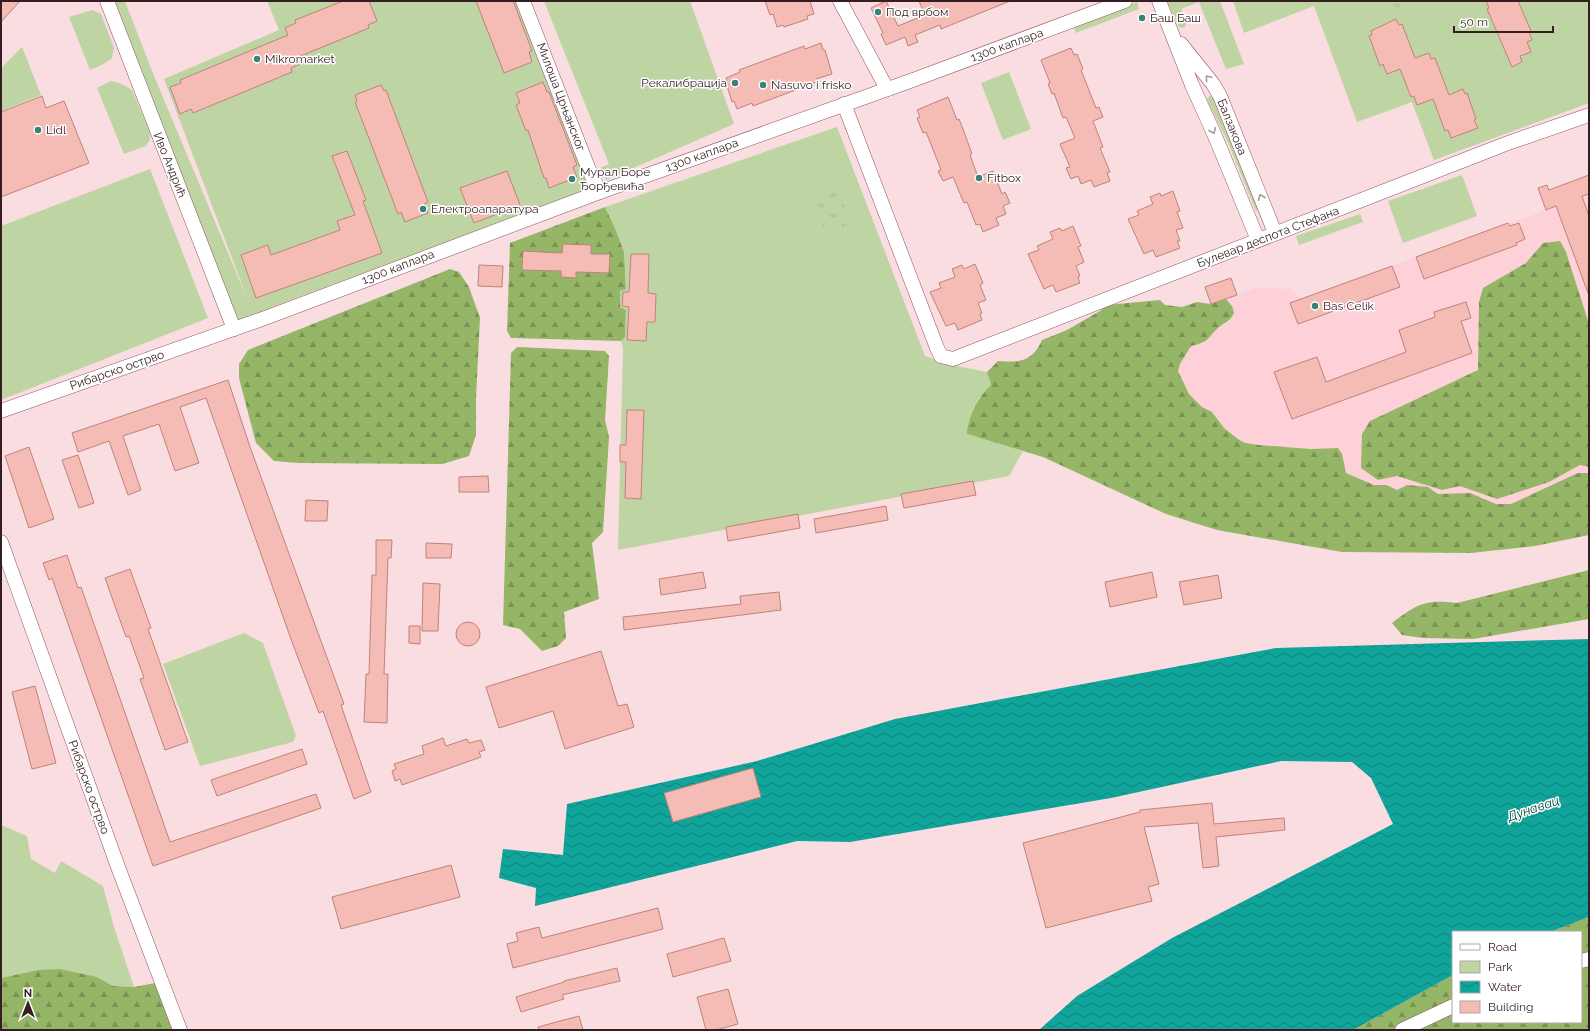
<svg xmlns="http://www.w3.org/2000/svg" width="1590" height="1031" viewBox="0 0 1590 1031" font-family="Raleway,sans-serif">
<defs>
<pattern id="forest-firs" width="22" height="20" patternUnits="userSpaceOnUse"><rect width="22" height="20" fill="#95b667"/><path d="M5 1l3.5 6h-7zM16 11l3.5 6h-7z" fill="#7a9354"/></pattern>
<pattern id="park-tufts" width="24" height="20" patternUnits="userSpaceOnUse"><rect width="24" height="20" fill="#bed4a2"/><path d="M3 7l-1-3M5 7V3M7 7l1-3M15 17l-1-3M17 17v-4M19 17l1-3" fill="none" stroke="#a4b68b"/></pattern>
<pattern id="water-waves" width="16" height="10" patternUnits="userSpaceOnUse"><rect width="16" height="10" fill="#10a49b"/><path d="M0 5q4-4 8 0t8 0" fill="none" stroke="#10857e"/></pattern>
</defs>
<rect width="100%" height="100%" fill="#f9dde1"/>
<!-- built -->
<path fill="#fed0d7" d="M1589,175v298h-11l-9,4 -58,27h-15l-14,-7 -44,-3 -10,-7 -21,-2 -10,5 -11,-5h-12l-28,-12 -2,-12 -33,-12 -66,-6 -21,-15 -12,-16 -10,-5 -13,-13 -11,-23 1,-7 12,-18 13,-3 13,-14 13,-8 2,-15 -6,-7 30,-11 36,1 8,10 246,-89 -8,-22 9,-3 2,5z"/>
<!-- green -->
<g fill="#bed4a2">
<path d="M113,1h12l27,70 97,232 -85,-224 115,-49 -12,-29h250l83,191 -202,68 -126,47 2,7 -40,15z"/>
<path d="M544,1h146l44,123 -128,56 -6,-12 9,-4z"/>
<path d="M1167,1h53l24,63 -18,5 -27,-67 -18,7 5,14 -1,4 -4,1 -3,-2z"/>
<path d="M1233,1h253l3,7 -2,1 25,58 10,-4 -2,-7 11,-4 -4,-10 5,-2 -14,-39h71v102l-155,57 -22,-58 -55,20 -43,-116 -70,27z"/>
<path d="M1137,2l2,7 -63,24 -3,-7z"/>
<path d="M92,10l9,4 13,34 -2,10 -10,7 -12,5 -21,-53z"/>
<path d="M22,47l19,48 -40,16v-43z"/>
<path d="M1009,72l22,57 -28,11 -22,-57z"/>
<path d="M111,81l11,3 10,6 18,42v7l-4,7 -22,8 -27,-66z"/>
<path d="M1210,96l5,1 44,113 -3,1 -30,-73 -17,-34 -2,-5z"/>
<path d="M837,127l88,229 22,8 40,8 4,13c-12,11 -24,32 -24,49l56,17 -14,25 -391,74 5,-202 -2,-7 4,-4 1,-27 -6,-3v-16l6,-3 -2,-36 -9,-24 -10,-21z"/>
<path d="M150,169l58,149 -207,82v-174z"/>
<path d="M1462,175l15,41 -74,27 -15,-42z"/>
<path d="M1360,214l3,8 -64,23 -3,-9z"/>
<path d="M244,633l19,10 33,93 -3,6 -93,24 -37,-102z"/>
<path d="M1,825l26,11 4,23 24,14 6,-12 42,25 11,41 20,60 -21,-1 -16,-9 -59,-7 -37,8z"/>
</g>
<!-- forest -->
<g fill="url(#forest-firs)">
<path d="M605,207l10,21 9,24 2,37 -6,2v16l6,3 -1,27 -4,4 -110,-3 -4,-7 3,-88z"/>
<path d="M1560,241l6,11 23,72v143l-9,-2 -31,17 -52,17 -37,-13 -18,4 -45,-14 -19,4 -17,-12 1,-34 8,-13 108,-51 1,-68 4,-14 43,-25 17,-20z"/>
<path d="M450,269l9,3 10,15 11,31 -4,80v37l-7,21 -27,8 -143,-1 -25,-2 -18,-18 -17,-65v-14l9,-14z"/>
<path d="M1226,299l6,7 2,7c-5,10 -8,8 -16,15 -12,11 -8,14 -27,18l-11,18 -2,7 11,23 13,13 10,5 12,16 14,11 7,4 14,2 52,4 27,-1 4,6 4,19 28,12h12l11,5 10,-5 21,2 10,7 32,-1 26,11h15l58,-27 9,-4h11v62l-54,11 -64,7 -129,-1 -125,-22 -51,-16 -123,-57 -76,-23c0,-16 12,-38 24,-49l-4,-13 11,-11c22,2 35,0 44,-21l25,-10 33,-19 7,-6 53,-5 5,5 17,2 15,-5 14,2z"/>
<path d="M517,347l88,4 4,5 -4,64 4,17 -6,95 -11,11 7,56 -35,13 2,26 -8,8 -16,5 -22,-22 -17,-4 8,-272z"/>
<path d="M1589,570v49l-116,20 -50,-1 -21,-3 -10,-12c25,-19 33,-24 65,-20z"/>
<path d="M1589,917v113h-236l100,-55v47h128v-90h-31z"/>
<path d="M60,969l37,8 16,9 21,1 27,-5 18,48h-178v-52l37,-8z"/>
</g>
<!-- park -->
<g fill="url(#park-tufts)">
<path d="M1378,1h36l-31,13z"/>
<path d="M838,187l13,37 -25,9 -13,-36z"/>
</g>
<!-- water -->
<path fill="url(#water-waves)" d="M1589,639v278l-39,15h-97v43l-100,55h-314l38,-34 95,-58 221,-114 -22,-46 -19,-16 -71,-1 -170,37 -261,44 -53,-1 -262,65 1,-18 -37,-10 4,-29 60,6 4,-51 190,-43 138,-42 381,-71z"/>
<!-- building -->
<g fill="#f5bcb5" stroke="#bf827a">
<path d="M1,1h19l-19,21z"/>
<path d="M343,1h26l8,20 -9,4 1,3 -71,29 2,7 -9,4 1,4 -99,41 -2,-4 -11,5 -10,-27 11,-4 -1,-3 108,-45 -3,-7 11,-5 -1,-3z"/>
<path d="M476,1h36l2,2 18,48 -3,1 3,10 -28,11z"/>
<path d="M765,1h45l4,13 -7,2 1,3 -24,8 -1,-2 -6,2 -4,-13 -3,1z"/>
<path d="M886,1l12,25 27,-11 -6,-14h91l-69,28 -1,-4 -25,10 3,7 -10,4 -3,-9 -19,8 -5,-11 2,-1 -12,-25z"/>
<path d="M1486,1h32l13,30 -2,1 3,8 -5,2 4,10 -11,4 2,6 -10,5 -25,-58 2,-1z"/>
<path d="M1396,19l3,6 3,-1 13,34 14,-5 2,6 4,-1 14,37 14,-6 2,5 2,-1 9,26 -2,1 4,8 -27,10 -3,-8 -3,1 -12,-32 -16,6 -3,-9 -3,1 -11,-28 -13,5 -4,-10 -3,2 -11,-30 3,-1 -1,-4z"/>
<path d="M821,43l2,7h2l7,24 -16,5 1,3 -64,24 -1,-3 -15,6 -3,-8 -2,1 -5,-16 1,-1 -2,-7 14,-6 -1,-2 65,-24 1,3z"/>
<path d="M1071,48l3,7 3,-1 6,15 -2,1 15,38 3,-1 4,10 -10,4 10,26 -3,1 10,24 -3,1 3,8 -16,6 -3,-7 -10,4 -3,-8 -7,3 -5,-11 4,-1 -10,-23 15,-6 -9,-21 -3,1 -9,-25 -2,1 -4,-10 2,-1 -9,-23z"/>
<path d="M543,82l4,10h2l28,73 -4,2 4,10 -28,11 -3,-10h-2l-16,-48 -2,1 -10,-26 4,-2 -4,-10z"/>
<path d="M381,85l3,6 2,-1 42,112 -4,2 4,9 -23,9 -4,-10 -3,2 -43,-112 2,-1 -2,-6z"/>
<path d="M42,96l4,12 18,-7 25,62 -88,34v-85z"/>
<path d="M948,97l9,23 2,-1 4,10 9,25 -2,1 8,22 15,-6 9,23 3,-2 5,11 -7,3 3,8 -10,4 3,7 -16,7 -3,-8 -4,1 -9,-23 -3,1 -11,-26 -10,4 -5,-10 3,-1 -5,-13 -10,-25 -3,1 -6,-15 3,-1 -3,-7z"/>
<path d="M347,151l19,49 -3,1 19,52 -126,45 -15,-43 27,-10 3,10 69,-25 -3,-9 18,-6 -23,-59z"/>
<path d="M507,171l13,34 -46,18 -14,-35z"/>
<path d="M1589,175v19l-7,2 7,20 -1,77 -32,-87 -10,4 -8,-22 9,-3 2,5z"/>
<path d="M1173,191l7,20 -3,1 6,16 -7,2 4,11h-3l3,7 -24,9 -3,-7 -9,4 -16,-35 11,-4 -2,-4 16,-7 -3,-7 10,-4 1,3z"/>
<path d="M1508,223l2,3 9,-3 6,16 -9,4 1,2 -93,34 -8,-22z"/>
<path d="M1073,226l8,20 -3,1 6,15 -8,4 4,10 -2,1 2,6 -24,9 -3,-7 -9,4 -16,-35 11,-4 -2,-4 16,-7 -3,-7 10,-4 2,3z"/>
<path d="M563,244l28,1v9h19l-1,19 -33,-1v6l-15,-1v-6l-39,-1 1,-19 39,2z"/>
<path d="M631,254h18l-1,39 8,1 -1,28h-8l-1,19 -19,-1 2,-33 -7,-1 1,-14h6z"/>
<path d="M975,264l8,19 -3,2 6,15 -8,3 4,10 -2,1 2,6 -24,10 -3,-7 -9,3 -16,-34 11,-4 -2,-5 16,-6 -3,-8 10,-4 2,4z"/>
<path d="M479,265l24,1 -1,21 -24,-1z"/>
<path d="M1392,266l8,21 -102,37 -8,-21z"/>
<path d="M1231,278l6,17 -26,9 -6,-17z"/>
<path d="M1466,302l5,16 -10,3 11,32 -180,66 -18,-47 43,-15 9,25 80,-30 -7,-22 36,-13 -1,-5z"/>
<path d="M228,380l22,67 94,257 -3,1 30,87 -17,7 -31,-88 -4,2 -27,-71 -86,-244 -26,9 19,56 -24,8 -16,-47 -36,12 18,54 -13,5 -19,-54 -31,11 -6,-19z"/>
<path d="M627,410h17l-3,89 -16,-1 1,-36h-6v-17h6z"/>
<path d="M29,447l25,72 -25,9 -24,-72z"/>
<path d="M78,455l16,48 -15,5 -17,-48z"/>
<path d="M488,476l1,16h-30v-15z"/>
<path d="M973,481l3,14 -72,13 -3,-14z"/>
<path d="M306,500l22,1 -1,20h-22z"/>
<path d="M886,506l2,14 -72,13 -2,-14z"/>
<path d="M798,514l2,14 -72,13 -2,-14z"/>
<path d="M376,540h16l-1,18h-3l-4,116h4l-1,49 -23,-1 2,-48h3l3,-99h4z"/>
<path d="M426,543l26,1 -1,14h-25z"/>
<path d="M67,555l11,33 3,-1 89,255 146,-48 5,14 -168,58 -101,-288 -3,2 -6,-17z"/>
<path d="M130,569l21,59 -3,1 40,113 -23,8 -25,-71 4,-1 -15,-42 -3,1 -21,-59z"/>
<path d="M703,572l3,16 -45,7 -2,-16z"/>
<path d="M1152,572l5,25 -47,10 -5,-25z"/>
<path d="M1218,575l4,23 -38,7 -5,-23z"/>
<path d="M423,583l17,1 -2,47h-16z"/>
<path d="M779,592l2,18 -157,20 -1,-13 118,-13 -1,-8z"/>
<circle cx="468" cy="634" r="12"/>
<path d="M409,626h11v18l-11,-1z"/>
<path d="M601,651l17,55 9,-2 7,23 -69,22 -12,-38 -54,17 -13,-41z"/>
<path d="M35,686l21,77 -24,6 -20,-77z"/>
<path d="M443,738l3,8 21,-7 2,4 12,-3 4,10 -6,2 2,5 -79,28 -2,-6 -5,2 -3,-10 4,-2 -2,-5 30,-10 -2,-8z"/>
<path d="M302,749l5,15 -90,32 -6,-16z"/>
<path d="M753,768l8,29 -88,25 -9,-29z"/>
<path d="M1212,803l2,21 70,-6 1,12 -69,7 3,29 -16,2 -5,-45 -54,4 15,57 -11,3 4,14 -106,27 -23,-85 117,-31v-2z"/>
<path d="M451,865l9,32 -119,32 -9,-32z"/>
<path d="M658,908l5,21 -150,39 -6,-24 11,-3 -2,-8 23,-6 3,11z"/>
<path d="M724,938l7,23 -58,16 -6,-23z"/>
<path d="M617,968l3,13 -58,14 2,4 -43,13 -5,-15 48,-15v-1z"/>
<path d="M728,989l10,35 -22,6h-10l-9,-33z"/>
<path d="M579,1016l4,14h-44l-1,-3z"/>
</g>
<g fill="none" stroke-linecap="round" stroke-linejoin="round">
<!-- minor casing -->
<g stroke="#8e545f" stroke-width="15">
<g id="minor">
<path d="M107,1l127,328"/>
<path d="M523,1l66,169 11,22"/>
<path d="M840,1l47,88"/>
<path d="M1159,1l33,84 23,51 43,104"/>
<path d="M1181,44l32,40 7,12 55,137"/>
<path d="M844,104l93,244 4,8 12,3 555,-216 81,-28"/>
<path d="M1,411l264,-93 335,-126 313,-112 212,-79"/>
<path d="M1,542l117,325 62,163"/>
<path d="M1581,961l8,-2"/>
<path d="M1402,1030l51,-24"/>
</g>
</g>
<!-- minor -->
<use href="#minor" stroke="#fff" stroke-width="14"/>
</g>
<!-- one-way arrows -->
<defs><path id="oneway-chevron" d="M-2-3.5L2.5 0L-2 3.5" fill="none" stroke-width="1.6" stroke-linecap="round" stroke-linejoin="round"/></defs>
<g stroke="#a5999c">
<use href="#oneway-chevron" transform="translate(1208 78) rotate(-130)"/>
<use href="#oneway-chevron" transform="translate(1213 131) rotate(65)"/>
<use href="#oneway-chevron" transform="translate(1261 197) rotate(-112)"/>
</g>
<!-- markers -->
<g fill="#3a817a" stroke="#fff" stroke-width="1.5">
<circle cx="878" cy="12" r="4"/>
<circle cx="1142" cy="18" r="4"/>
<circle cx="257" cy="59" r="4"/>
<circle cx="735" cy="83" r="4"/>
<circle cx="763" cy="85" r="4"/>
<circle cx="38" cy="130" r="4"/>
<circle cx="979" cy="178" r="4"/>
<circle cx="572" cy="179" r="4"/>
<circle cx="423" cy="209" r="4"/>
<circle cx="1315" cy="306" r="4"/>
</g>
<g text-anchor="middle" stroke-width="3" stroke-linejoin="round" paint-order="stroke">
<!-- poi labels -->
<g font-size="12" fill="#361d22" stroke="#fff" text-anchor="start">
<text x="886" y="16">Под врбом</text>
<text x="1150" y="22">Баш Баш</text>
<text x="265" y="63">Mikromarket</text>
<text x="727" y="87" text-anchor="end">Рекалибрација</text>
<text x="771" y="89">Nasuvo i frisko</text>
<text x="46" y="134">Lidl</text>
<text x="580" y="176">Мурал Боре<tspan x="580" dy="14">Ђорђевића</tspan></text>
<text x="987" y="182">Fitbox</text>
<text x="431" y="213">Електроапаратура</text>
<text x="1323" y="310">Bas Celik</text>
</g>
<!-- street labels -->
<g font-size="12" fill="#361d22" stroke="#fff">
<text transform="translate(1007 45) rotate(-20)" y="4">1300 каплара</text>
<text transform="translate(561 97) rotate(69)" y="4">Милоша Црњанског</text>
<text transform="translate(1232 127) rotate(68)" y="4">Балзакова</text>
<text transform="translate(702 155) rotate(-20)" y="4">1300 каплара</text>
<text transform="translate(170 165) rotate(68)" y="4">Иво Андрић</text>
<text transform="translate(1268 237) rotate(-21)" y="4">Булевар деспота Стефана</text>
<text transform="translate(398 267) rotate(-21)" y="4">1300 каплара</text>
<text transform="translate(117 370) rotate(-19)" y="4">Рибарско острво</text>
<text transform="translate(89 787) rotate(70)" y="4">Рибарско острво</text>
</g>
<!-- water labels -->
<g font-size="13" font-style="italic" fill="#08433e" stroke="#fff">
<text transform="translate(1533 808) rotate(-19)" y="5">Дунавац</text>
</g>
</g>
<!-- border -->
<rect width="1590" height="1031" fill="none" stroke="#361d22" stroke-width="4"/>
<!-- legend -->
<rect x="1452" y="931" width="130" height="92" fill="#ffffff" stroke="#afa5a7"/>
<rect x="1460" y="944" width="20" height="6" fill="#ffffff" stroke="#afa5a7"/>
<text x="1488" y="951" font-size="12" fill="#361d22">Road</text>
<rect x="1460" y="961" width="20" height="12" fill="#bed4a2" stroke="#afa5a7"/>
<text x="1488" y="971" font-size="12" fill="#361d22">Park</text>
<rect x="1460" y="981" width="20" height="12" fill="url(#water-waves)" stroke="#afa5a7"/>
<text x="1488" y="991" font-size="12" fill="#361d22">Water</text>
<rect x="1460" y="1001" width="20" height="12" fill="#f5bcb5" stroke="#afa5a7"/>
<text x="1488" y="1011" font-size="12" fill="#361d22">Building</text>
<!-- north arrow -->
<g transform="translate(28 1003)" stroke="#ffffff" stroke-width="3" paint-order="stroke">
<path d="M0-3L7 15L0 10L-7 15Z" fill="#361d22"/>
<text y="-6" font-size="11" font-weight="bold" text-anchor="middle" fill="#361d22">N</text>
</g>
<!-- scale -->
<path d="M1454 26v6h99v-6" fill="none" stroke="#361d22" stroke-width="2"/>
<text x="1460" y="26" font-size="12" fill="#361d22" stroke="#ffffff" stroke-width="3" paint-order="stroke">50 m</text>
</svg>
